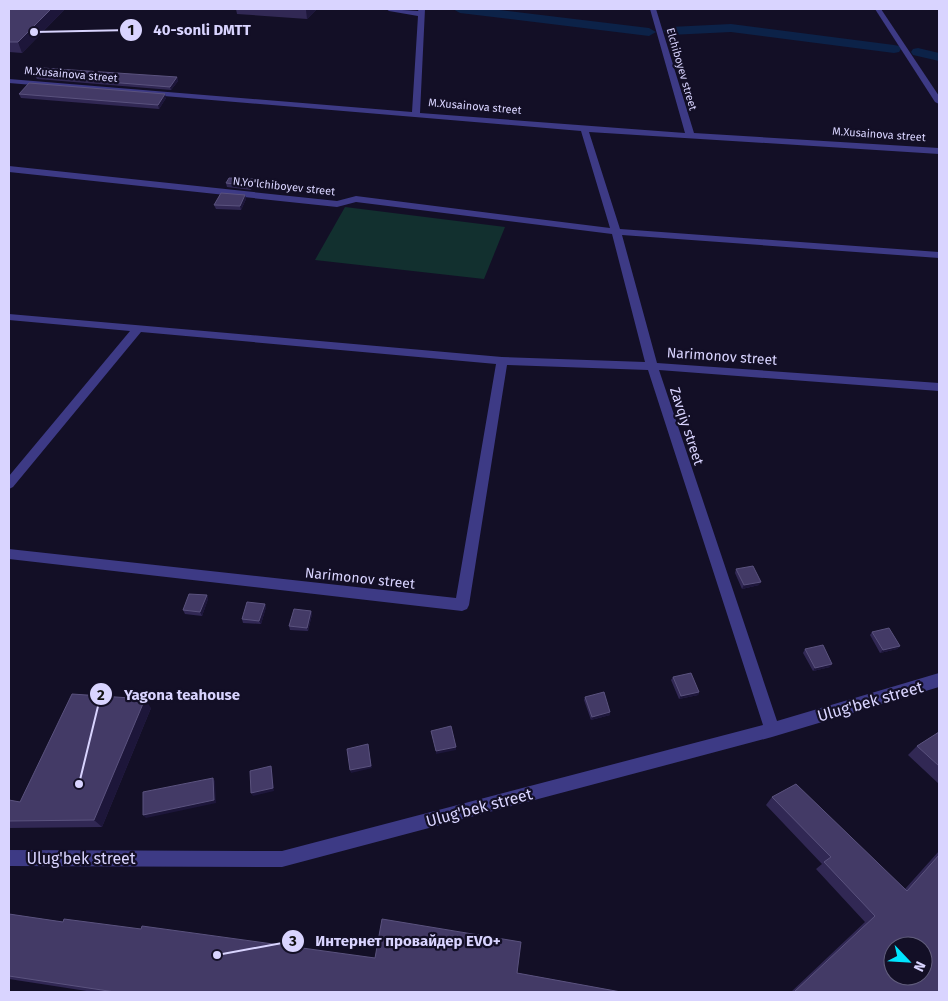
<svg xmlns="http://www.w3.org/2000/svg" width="948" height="1001" viewBox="0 0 948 1001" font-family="'Fira Sans',sans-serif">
<rect width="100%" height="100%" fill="#130f26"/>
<!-- green -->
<path fill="#12302f" d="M345,207l160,20 -21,52 -169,-19z"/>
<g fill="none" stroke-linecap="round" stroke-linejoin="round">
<!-- canal -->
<g fill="#0c2248" fill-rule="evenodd">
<path d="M453,9h38l158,19 7,4 -7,4 -189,-23z"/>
<path d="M731,24l163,21 5,1 2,3 -2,3 -5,1 -163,-21 -61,3 -7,-4 7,-4z"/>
<path d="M918,48l21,5v8l-26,-6 -2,-3 2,-3z"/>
</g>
<!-- minor -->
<g fill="#3d3a85" fill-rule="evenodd">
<path d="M386,9l32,2 1,-2h6l-5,104 265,20 -35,-124h6l38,124 245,15v6l-350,-22 31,97 319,23v6l-317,-23 35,128 282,20v8l-280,-21 118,351 162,-48v14l-167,50 -490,130 -273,-1v-16l273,1 481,-126 -115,-355 -141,-5 -38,240 -2,4 -5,2 -453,-52v-10l447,49 40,-234 -355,-32 -128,155 -4,2v-13l121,-145 -121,-11v-6l493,43 143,5 -33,-128 -256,-32 -19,5 -328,-35v-6l328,35 19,-5 254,32 -29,-97 -572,-48v-4l403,33 6,-96 -29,-5z"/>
<path d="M875,9h6l58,87v8l-4,-2z"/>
</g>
</g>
<!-- wall -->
<g fill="#312854">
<path d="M9,9h56l-43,44 -13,-1z"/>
<path d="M236,9h81l-10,10 -70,-5z"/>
<path d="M35,76l142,1 1,4 -7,9 -134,-11z"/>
<path d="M19,94l147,4 -7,11 -138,-11z"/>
<path d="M226,183h28l-3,7 -24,-3z"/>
<path d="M245,195l1,4 -5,11 -25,-1 -2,-4z"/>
<path d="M736,569l23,16 -17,4 -7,-16z"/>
<path d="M207,595l1,4 -6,17 -17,-2 -2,-4z"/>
<path d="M265,604l1,3 -5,17 -18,-1 -1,-4z"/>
<path d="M311,611l1,3 -4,17 -18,-1 -1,-4z"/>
<path d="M872,632l28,14 -3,3 -17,4 -10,-18z"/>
<path d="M805,649l25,18 -17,4 -10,-18z"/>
<path d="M673,677l26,15 -1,3 -19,4 -8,-19z"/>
<path d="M585,697l25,18 -19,5 -7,-20z"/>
<path d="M151,708l-49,119 -93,1v-28l11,2z"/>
<path d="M939,732v52l-31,-29 9,-9z"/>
<path d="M772,797l133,92 34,-38v141h-148l74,-70 -49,-53 6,-5 -56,-59z"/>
<path d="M9,914l54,8 312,36 142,15 104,19h-528l-84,-13z"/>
</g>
<!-- shaded-wall -->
<g fill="#1d163a">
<path d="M51,9h14l-43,44 -4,-11z"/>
<path d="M307,9h10l-10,10 -1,-9z"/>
<path d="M177,77l1,4 -7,9 -1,-3z"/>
<path d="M165,94l1,4 -7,11 -1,-4z"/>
<path d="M254,179v4l-3,7 -1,-4z"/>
<path d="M245,195l1,4 -5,11 -1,-4z"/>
<path d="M761,582l-2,3 -17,4 2,-4z"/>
<path d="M207,595l1,4 -6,17 -2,-4z"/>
<path d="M265,604l1,3 -5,17 -2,-3z"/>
<path d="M311,611l1,3 -4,17 -1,-3z"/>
<path d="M900,646l-3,3 -17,4 3,-3z"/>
<path d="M832,664l-2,3 -17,4 2,-3z"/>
<path d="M699,692l-1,3 -19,4 2,-3z"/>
<path d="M145,699l6,9 -49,119 -8,-7z"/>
<path d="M610,712v3l-19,5 1,-3z"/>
<path d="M368,744l4,24 -21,5 -1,-3z"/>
<path d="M456,747v3l-20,4v-3z"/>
<path d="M271,766l1,3 2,22 -21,5 -2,-3z"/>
<path d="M213,778l2,3 1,22 -70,15 -3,-3z"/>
</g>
<!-- building -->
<g fill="#433a66" stroke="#5a527e" fill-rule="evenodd">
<path d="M9,9h42l-33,33h-9z"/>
<path d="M42,68l135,9 -7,10 -135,-11z"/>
<path d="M29,83l136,11 -7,11 -139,-11z"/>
<path d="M229,178l25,1 -4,7 -24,-3z"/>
<path d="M221,193l24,2 -5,11 -26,-1z"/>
<path d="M753,566l8,16 -17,3 -8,-16z"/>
<path d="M189,594l18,1 -7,17 -17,-2z"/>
<path d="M247,602l18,2 -6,17 -17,-2z"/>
<path d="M294,609l17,2 -4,17 -18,-2z"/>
<path d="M889,628l11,18 -17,4 -11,-18z"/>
<path d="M823,645l9,19 -17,4 -10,-19z"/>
<path d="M691,673l8,19 -18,4 -8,-19z"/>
<path d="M604,692l6,20 -18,5 -7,-20z"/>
<path d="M72,694l73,5 -51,121 -85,1v-21l11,2z"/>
<path d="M451,726l5,21 -20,4 -5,-20z"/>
<path d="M939,732v34l-22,-20z"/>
<path d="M368,744l3,22 -21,4 -3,-21z"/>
<path d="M271,766l2,22 -22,5 -1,-22z"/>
<path d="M213,778l1,22 -71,15v-23z"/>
<path d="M796,784l111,107 32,-36v137h-145l81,-76 -51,-54 7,-5 -59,-60zM893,946h30v30h-30z"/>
<path d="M9,914l54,8 1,-3 77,10 1,-3 233,32 7,-39 139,23 -4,31 104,19h-506l-106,-16z"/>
</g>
<g text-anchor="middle" stroke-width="4.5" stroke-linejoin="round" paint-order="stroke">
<!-- far-street labels -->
<g font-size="11" fill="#d9d4ff" stroke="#130f26">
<text transform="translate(682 69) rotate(74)" y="4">Elchiboyev street</text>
<text transform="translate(71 74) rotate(5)" y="4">M.Xusainova street</text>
<text transform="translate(475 106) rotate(5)" y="4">M.Xusainova street</text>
<text transform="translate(879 134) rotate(4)" y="4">M.Xusainova street</text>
<text transform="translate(284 186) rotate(6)" y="4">N.Yo'lchiboyev street</text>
</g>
<!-- street labels -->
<g font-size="14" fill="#d9d4ff" stroke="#130f26">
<text transform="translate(722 356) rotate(4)" y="5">Narimonov street</text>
<text transform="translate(687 426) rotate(72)" y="5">Zavqiy street</text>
<text transform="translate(360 578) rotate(6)" y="5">Narimonov street</text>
</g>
<!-- near-street labels -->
<g font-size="16" fill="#d9d4ff" stroke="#130f26">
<text transform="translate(870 701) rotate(-16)" y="6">Ulug'bek street</text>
<text transform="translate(479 807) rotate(-15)" y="6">Ulug'bek street</text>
<text x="81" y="864">Ulug'bek street</text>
</g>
</g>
<!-- callouts -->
<path fill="none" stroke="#d9d4ff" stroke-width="2" d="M34 32L131 30M79 784L101 694M217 955L293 941"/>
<g fill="#d9d4ff" stroke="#130f26" stroke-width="2">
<circle cx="34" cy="32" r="5"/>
<circle cx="79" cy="784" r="5"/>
<circle cx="217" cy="955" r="5"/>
<circle cx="131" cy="30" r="12"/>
<circle cx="101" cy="694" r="12"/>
<circle cx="293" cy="941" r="12"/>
</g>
<g font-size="15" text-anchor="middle" font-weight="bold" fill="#111">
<text x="131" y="35">1</text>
<text x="101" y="700">2</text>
<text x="293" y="946">3</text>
</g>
<g font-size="15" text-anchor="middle" font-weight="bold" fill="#d9d4ff" stroke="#130f26" stroke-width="4.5" stroke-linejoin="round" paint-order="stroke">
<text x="202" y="35">40-sonli DMTT</text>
<text x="182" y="700">Yagona teahouse</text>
<text x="408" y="946">Интернет провайдер EVO+</text>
</g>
<!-- border -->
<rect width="948" height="1001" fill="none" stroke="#d9d4ff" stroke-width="20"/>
<!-- north arrow -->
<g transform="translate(908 961) rotate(115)"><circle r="24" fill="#130f26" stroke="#625e7d"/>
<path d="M0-4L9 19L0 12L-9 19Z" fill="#00e5ff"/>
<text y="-8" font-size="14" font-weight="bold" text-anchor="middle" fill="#d9d4ff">N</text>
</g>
</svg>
